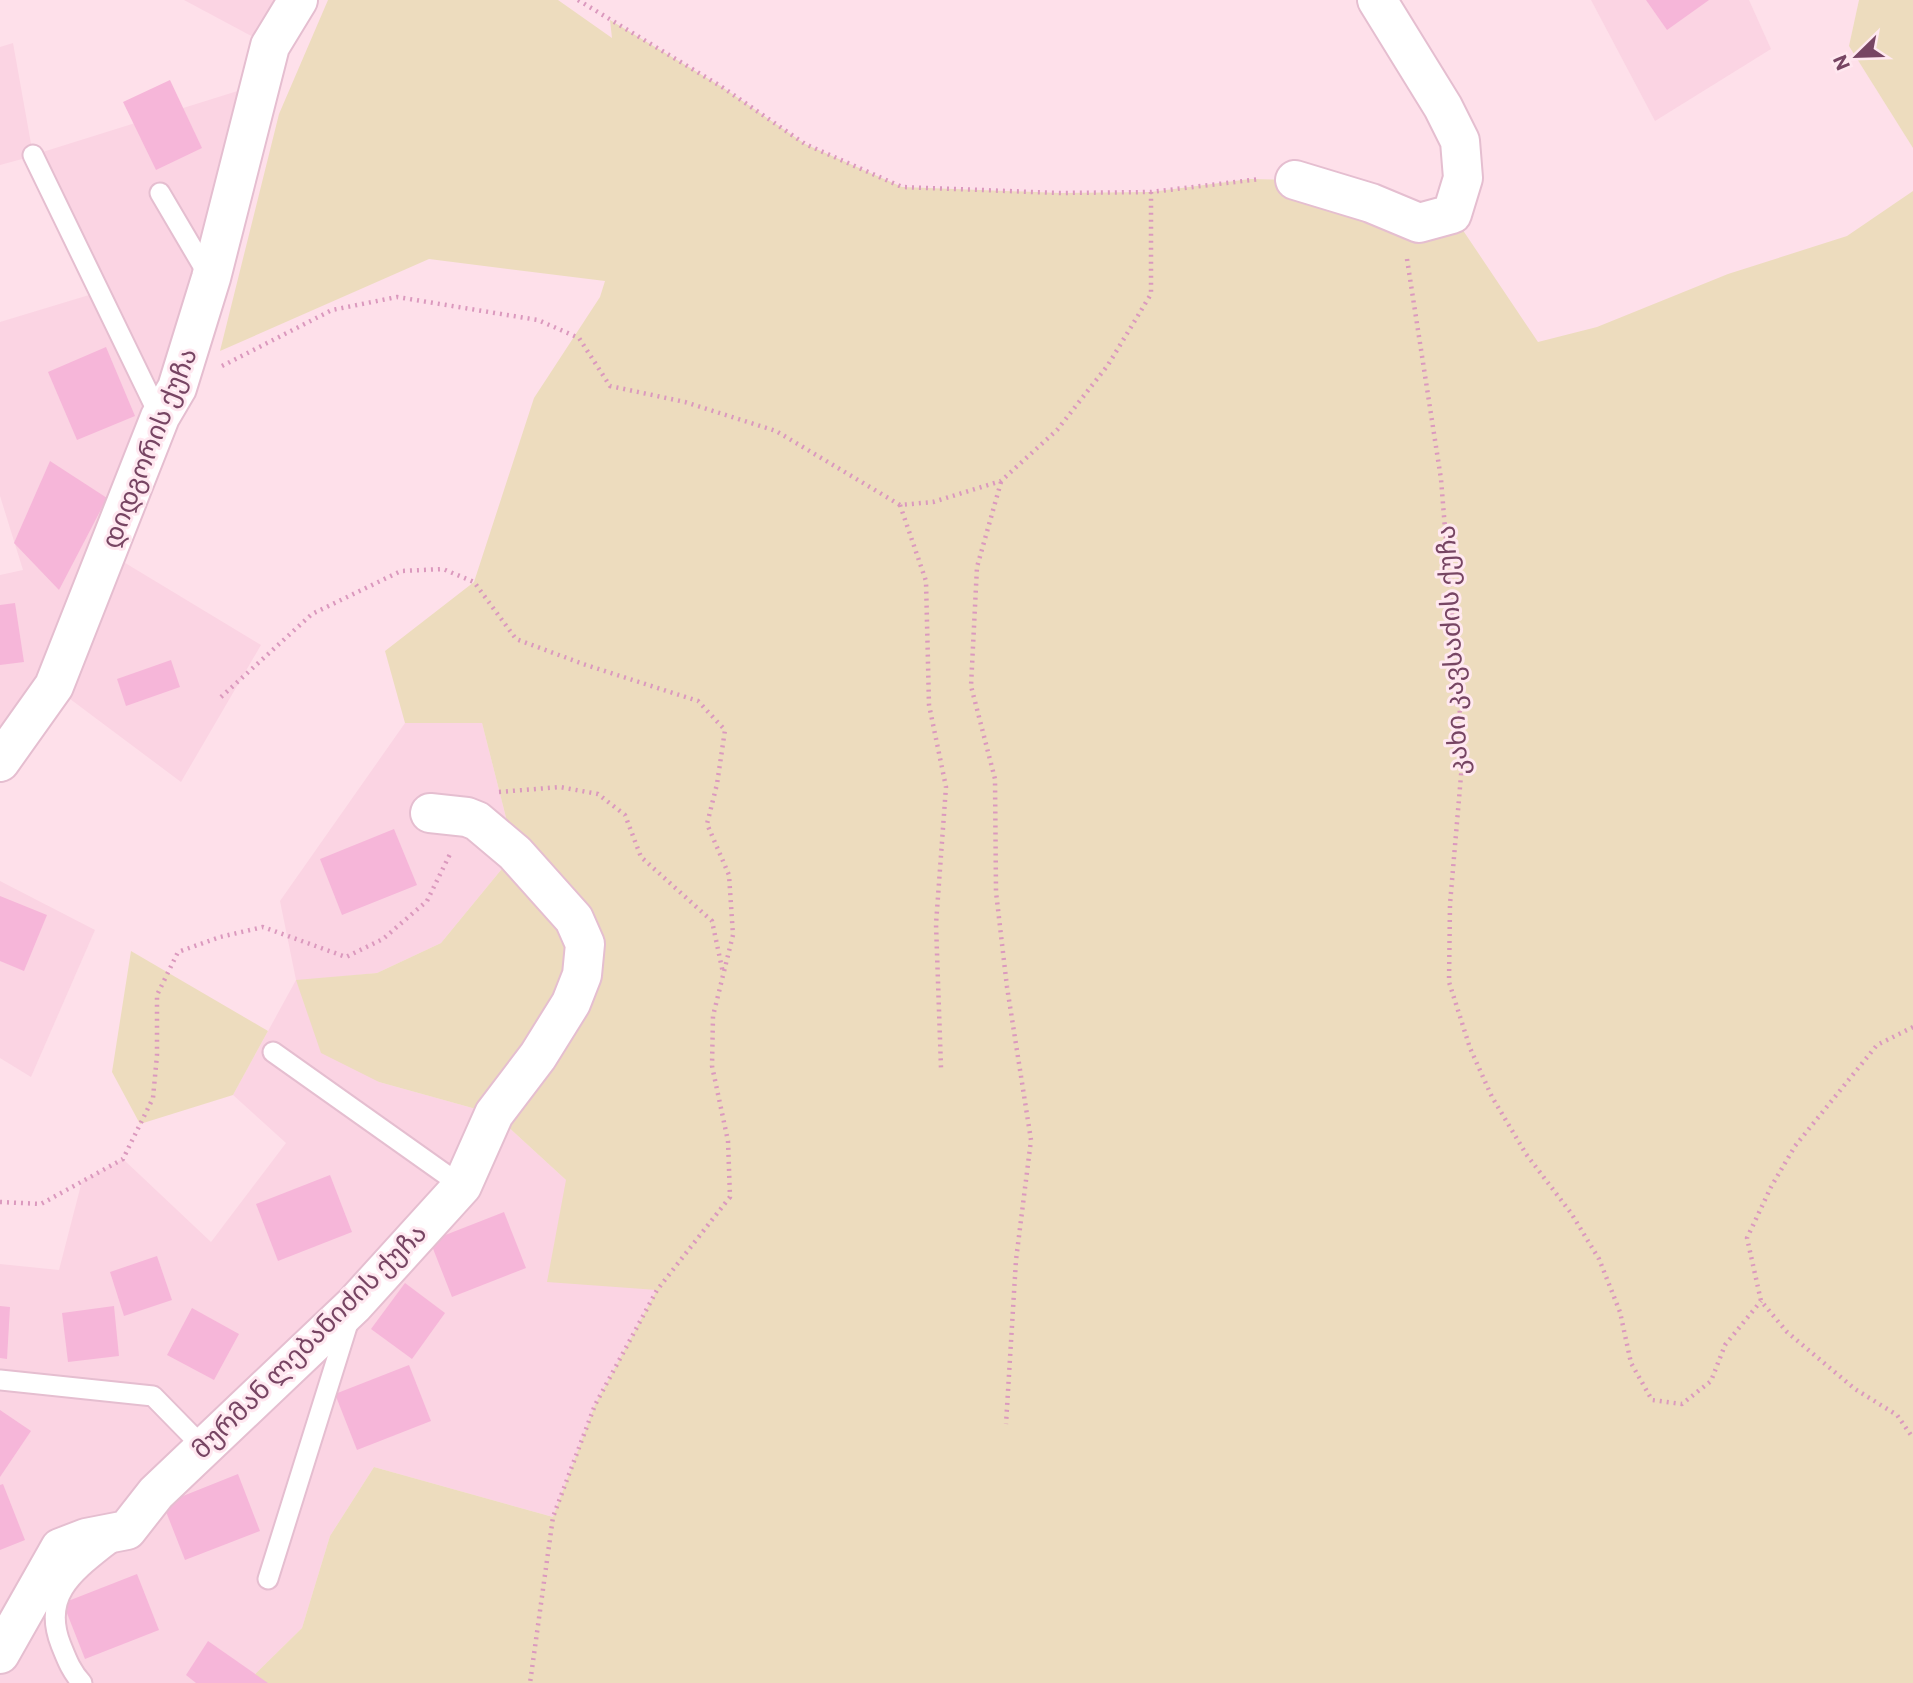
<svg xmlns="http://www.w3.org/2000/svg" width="1913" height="1683" viewBox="0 0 1913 1683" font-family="Commissioner,'Noto Sans Georgian',sans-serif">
<rect width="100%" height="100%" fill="#fee0ea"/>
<!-- residential -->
<g fill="#fbd4e3">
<path d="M184,0h114l-28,46z"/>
<path d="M1591,0h158l22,49 -116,72z"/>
<path d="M13,43l20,112 227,-71 -153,468 154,93 -80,137 -127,-95 -54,75v-187l23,-5 -23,-74v-174l99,-30 -66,-136 -33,9v-118z"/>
<path d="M405,723h77l33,130 -74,90 -64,30 -80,8 82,101 115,32 72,66 91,110 -62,115 -42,112 -179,-50 -44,69 -28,92 -56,55h-246v-419l59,6 23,-89 41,-22 88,83 75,-99 -53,-48 63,-115 -16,-79z"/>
<path d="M0,881l95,49 -64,147 -31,-19z"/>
</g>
<!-- green -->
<g fill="#eddcbe">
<path d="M328,0h230l54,38 -2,-18 112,67 83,57 97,43 158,6 91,-1 99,-13 45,1 157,34 86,128 59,-15 131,-53 119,-38 66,-45v1492h-1667l56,-55 28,-92 44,-69 179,50 42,-112 62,-115 -110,-8 19,-102 -72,-66 -115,-32 -58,-29 -25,-73 81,-7 64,-30 74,-90 -33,-130h-77l-20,-72 89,-69 60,-184 66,-101 5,-16 -176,-22 -209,92 59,-237z"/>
<path d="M1859,0h54v148l-64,-102z"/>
<path d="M131,951l137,80 -35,64 -93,29 -28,-52z"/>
</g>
<!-- building -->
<g fill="#f6b6d9">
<path d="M1646,0h63l-42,30z"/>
<path d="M170,80l32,68 -46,22 -33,-68z"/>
<path d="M106,347l29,69 -58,24 -29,-68z"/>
<path d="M50,461l57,37 -48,92 -45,-47z"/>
<path d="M15,603l9,59 -24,3v-60z"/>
<path d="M171,660l9,27 -54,19 -9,-27z"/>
<path d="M394,829l23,56 -75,30 -22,-56z"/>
<path d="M0,896l47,19 -23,56 -24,-10z"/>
<path d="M330,1175l22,57 -74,29 -22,-57z"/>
<path d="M504,1212l22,56 -74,29 -22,-56z"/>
<path d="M157,1256l15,44 -48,16 -14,-44z"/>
<path d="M405,1283l40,30 -33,46 -41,-30z"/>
<path d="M0,1306l10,1 -3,52 -7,-1z"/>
<path d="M114,1306l5,50 -51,6 -6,-49z"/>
<path d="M192,1308l47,26 -25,46 -47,-25z"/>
<path d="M409,1365l22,56 -74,29 -22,-56z"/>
<path d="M0,1410l31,21 -31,46z"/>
<path d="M238,1474l22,57 -75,29 -22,-56z"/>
<path d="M3,1484l22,56 -25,10v-65z"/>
<path d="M137,1574l22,56 -74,29 -22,-56z"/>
<path d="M208,1641l60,42h-72l-10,-8z"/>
</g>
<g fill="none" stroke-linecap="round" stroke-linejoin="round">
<!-- service casing -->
<g stroke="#e5bed0" stroke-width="23">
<g id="service">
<path d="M33,155l127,262"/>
<path d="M160,193l50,85"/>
<path d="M273,1052l189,134"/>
<path d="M0,1380l153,16 50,51"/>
<path d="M268,1579l81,-259"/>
<path d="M82,1683c-11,-12 -15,-23 -21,-38 -21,-53 18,-76 55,-106"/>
</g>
</g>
<!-- minor casing -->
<g stroke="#e5bed0" stroke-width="42">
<g id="minor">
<path d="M1295,180l76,23 48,20 33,-9 11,-36 -3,-37 -17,-34 -66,-107"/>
<path d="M0,762l54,-76 106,-269 17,-29 34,-110 59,-232 28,-46"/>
<path d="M0,1654l60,-106 26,-10 41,-8 29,-37 198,-188 108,-119 32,-72 44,-58 33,-53 11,-28 3,-31 -11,-25 -59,-66 -38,-32 -10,-4 -37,-4"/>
</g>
</g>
<!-- path -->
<g stroke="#db99be" stroke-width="4.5" stroke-dasharray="2 5" stroke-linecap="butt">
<path d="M578,0l144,87 83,57 97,43 158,6 91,-1 109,-13"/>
<path d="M1407,259l34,220 22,273 -13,152 -1,78 21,66 22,49 34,57 45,59 28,46 21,53 11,51 21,37 30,4 29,-23 14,-36 36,-44"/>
<path d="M222,366l110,-56 65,-13 141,23 41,18 31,48 75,16 91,29 124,74 33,-3 68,-21 56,-51 51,-65 43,-71v-102"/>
<path d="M1001,482l-24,85 -6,119 24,93 1,113 11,95 24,153 -15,120 -10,164"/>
<path d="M900,505l26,76 3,124 17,82 -10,137 5,144"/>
<path d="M221,697l91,-83 89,-43 42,-2 31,13 42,57 67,25 115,37 27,29 -8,54 -10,40 22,51 4,60 -20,81 -1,50 16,75 2,56 -73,93 -62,115 -42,112 -23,166"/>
<path d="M499,792l61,-5 38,7 27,21 16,42 71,64 11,52"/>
<path d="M1913,1027l-36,18 -82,101 -24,41 -24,51 14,63 26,31 68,57 42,26 16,23"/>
<path d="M0,1202l41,2 82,-45 30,-61 4,-43v-60l21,-43 42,-15 43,-10 83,30 37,-18 44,-38 24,-49"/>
</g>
<!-- service -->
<use href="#service" stroke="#fff" stroke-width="19"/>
<!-- minor -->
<use href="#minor" stroke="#fff" stroke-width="38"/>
</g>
<g text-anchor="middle" stroke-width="6" stroke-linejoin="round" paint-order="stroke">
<!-- street labels -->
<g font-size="26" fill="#774563" stroke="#ffe8f0">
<text transform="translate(149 448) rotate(-68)" y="9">დიდგორის ქუჩა</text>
<text transform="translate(1452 650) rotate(-93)" y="9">კახი კავსაძის ქუჩა</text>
<text transform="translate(309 1341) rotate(-45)" y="9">მურმან ლებანიძის ქუჩა</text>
</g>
</g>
<!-- north arrow -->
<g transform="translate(1857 56) rotate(247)" stroke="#ffe8f0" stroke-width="5" paint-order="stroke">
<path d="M0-5L12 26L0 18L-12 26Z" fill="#774563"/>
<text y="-10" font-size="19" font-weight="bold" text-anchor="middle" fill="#774563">N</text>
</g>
</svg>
